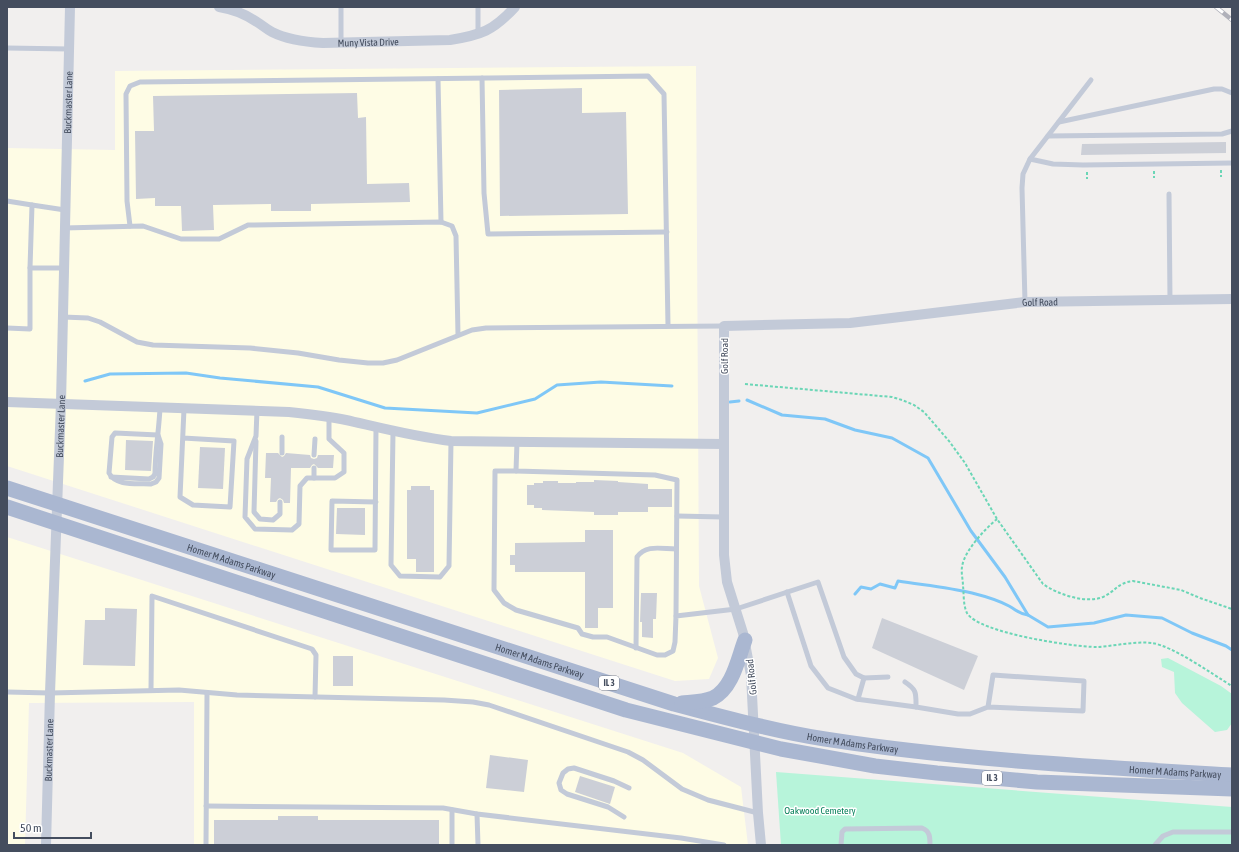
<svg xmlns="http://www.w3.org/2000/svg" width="1239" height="852" viewBox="0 0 1239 852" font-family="'Asap Condensed',sans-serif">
<rect width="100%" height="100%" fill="#f1efee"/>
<!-- commercial -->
<g fill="#fefce5">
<path d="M696,66l3,520 19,72 -9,21 -34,2 -668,-215v-318l108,2v-79z"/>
<path d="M7,537l676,216 58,34 7,58h-554v-143l-165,1 -4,142h-18z"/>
</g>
<!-- green -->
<g fill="#b7f4da">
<path d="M1168,658l53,28 11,8v29l-5,7 -12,2 -33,-29 -7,-10 -1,-21 -12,-5 -1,-8z"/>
<path d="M776,772l456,35v38h-451z"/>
</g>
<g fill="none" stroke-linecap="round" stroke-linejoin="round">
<!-- stream -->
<g stroke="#7fc7f7" stroke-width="3">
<path d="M85,381l25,-7 76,-1 34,5 98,9 67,21 92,5 58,-14 22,-14 44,-3 71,4"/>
<path d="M747,400l35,15 43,4 30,11 37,8 36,20 43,73 34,46 23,38 20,12 46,-4 32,-8 36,3 30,15 34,13 6,4"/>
<path d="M730,402l9,-1"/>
<path d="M855,594l6,-7 10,2 9,-5 15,4 3,-7c25,4 49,6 74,12 12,3 26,7 37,13 9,5 8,7 19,9"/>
</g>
</g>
<!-- building -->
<g fill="#cccfd7">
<path d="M582,88v25l44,-1 2,102 -128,2 -1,-126z"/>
<path d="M357,93l1,25 8,-1 1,67 42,-1 1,19 -99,2v7h-40v-7l-58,1 1,25 -32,1 -1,-25h-26v-8l-19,1 -1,-68h19l-1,-35z"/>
<path d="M1226,142v11l-145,2 1,-11z"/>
<path d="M126,440l27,1 -2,30 -26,-1z"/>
<path d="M200,447l25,1 -2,41 -25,-1z"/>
<path d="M266,453h12l4,4 2,-1 2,-3 24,2 1,3 3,1 3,-1 1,-3h16l-1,13h-15l-4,-4 -2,1 -2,3h-19l-1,35h-6l-1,-3 -3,-2 -2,1 -2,3h-6l1,-24h-6z"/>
<path d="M594,480l24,1v1l30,2v5h24v18h-24v5h-30v3h-24v-3l-52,-2v-2h-8v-3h-7v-20h7v-2h9v-2h15v2h18v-1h18z"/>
<path d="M411,486h19v4h4v82h-18v-13h-9v-69h4z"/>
<path d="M337,508h28v27l-29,-1z"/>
<path d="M585,530h28v78h-15v20h-13v-56h-70v-7h-5v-10h5v-12l70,-1z"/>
<path d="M641,593h16l-1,26h-3v19l-11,-1v-15h-2z"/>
<path d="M105,608l32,1 -2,57 -52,-1 2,-45h20z"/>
<path d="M882,618l96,38 -14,34 -92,-42z"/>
<rect x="333" y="656" width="20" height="30"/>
<path d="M490,755l38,5 -4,32 -38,-4z"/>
<path d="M580,776l35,11 -5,17 -35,-12z"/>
<path d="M278,816h40v4h121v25h-225v-25h64z"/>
</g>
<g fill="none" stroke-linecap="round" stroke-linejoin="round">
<!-- path -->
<g stroke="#6bd6b6" stroke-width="2" stroke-dasharray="3 2" stroke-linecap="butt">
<path d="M1221,170v7"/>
<path d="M1154,171v7"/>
<path d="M1087,172v7"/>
<path d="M745,384l147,13 10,3 12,5 10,7 25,29 16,22 32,56 46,65c14,10 42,20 60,13 13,-6 14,-14 30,-16l48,9 19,8 32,11"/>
<path d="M997,519c-12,10 -33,32 -35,48 -1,6 1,13 1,19 1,8 0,19 4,27 11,20 107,34 130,34 18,-1 37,-6 55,-4 21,3 60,31 80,43"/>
</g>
<!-- service -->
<g stroke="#c3cad8" stroke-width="5">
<path d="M341,7v36"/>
<path d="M478,7v27"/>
<path d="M7,48l62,1"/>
<path d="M482,78l2,115 4,41 179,-2"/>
<path d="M438,79l3,143"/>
<path d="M1059,122l155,-33h8l10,4"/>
<path d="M1048,136l174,-2 10,-3"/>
<path d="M1030,159l61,-79"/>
<path d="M1169,194l1,106"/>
<path d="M7,201l25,4 -2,63"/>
<path d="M32,205l33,5"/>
<path d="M130,226l-3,-25 -1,-107 4,-8 10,-4 508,-6 16,18 4,232"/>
<path d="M64,228l79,-2 38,13h38l29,-14 193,-3 11,4 4,10 2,99"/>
<path d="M1025,302l-3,-114 1,-14 7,-15 23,5 30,1 149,-2"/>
<path d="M63,317l25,1 12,4 37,20 16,3 97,3 48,5 41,7 29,3h15l14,-3 75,-30 14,-2 238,-2"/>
<path d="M7,328l23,1v-61h34"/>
<path d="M257,410l-1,26 -9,23 -2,58 10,12 37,1 7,-6 1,-38 7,-8h28l9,-6v-19l-15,-14v-22"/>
<path d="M393,432l-2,133 9,11 40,1 9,-11 2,-125"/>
<path d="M115,433l43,2 3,9 -2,34 -3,4 -5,2c-13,-1 -35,3 -42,-11l3,-36z"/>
<path d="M183,438l51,3 -4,66 -37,-2 -13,-8 4,-88"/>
<path d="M256,441l-2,71 6,7 13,1 7,-6v-12"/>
<path d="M517,442l-1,29 139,4 22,5 -1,136"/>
<path d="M282,453v-16"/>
<path d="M314,455l1,-16"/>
<path d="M516,471h-21l-1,119 10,13 12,7 62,18 4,6 11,3h14l50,18h8l8,-4 2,-9 1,-26 60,-7 82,-27 26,75 12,17 8,4 24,-1"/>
<path d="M111,477l38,2 4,-2 2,-3c0,-22 4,-44 5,-66"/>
<path d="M314,478v-10"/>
<path d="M376,502l-44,-1 -1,49h44l1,-123"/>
<path d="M677,516l46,1"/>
<path d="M787,592l24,74 17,22 28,11 60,8"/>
<path d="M636,648l1,-91c9,-13 25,-8 39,-8"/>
<path d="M905,682c12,8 11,11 11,25l42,7h12l18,-7 5,-32 91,6 -1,30 -95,-4"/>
<path d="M151,690l1,-94 160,53 4,6 -1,42"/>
<path d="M7,692l43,1 129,-3 58,5 207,5 29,2 16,3 139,47 15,8 39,29 26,11 50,13"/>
<path d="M858,699l6,-21"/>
<path d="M206,806l237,2 34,6 204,24 43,7"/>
<path d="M452,810v35"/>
<path d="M477,814l1,31"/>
<path d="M624,817l-16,-10 -41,-13 -6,-4 -2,-7 4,-10 5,-4 6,-1 40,13 15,7"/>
<path d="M206,845l1,-152"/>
<path d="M841,845l1,-13 3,-3 77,-1c8,3 8,9 8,17"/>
<path d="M1155,845l8,-9 10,-4h59"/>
</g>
<!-- minor -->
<g stroke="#c3cad8" stroke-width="10">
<path id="s1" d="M219,7c14,2 26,7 38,15 5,3 9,7 15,10 16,8 33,10 51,11l127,-3c31,-5 43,-9 65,-33"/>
<path d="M7,402l282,10c19,2 38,4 57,8 35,8 69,17 105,21l273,3"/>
<path id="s2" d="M46,845l4,-152 11,-290 9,-396"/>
<path id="s3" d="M761,845l-3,-32 -7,-138 -8,-42 -16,-51 -3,-27v-229l126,-3 175,-21 207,-3"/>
</g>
<!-- primary -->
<g stroke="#aab7d1" stroke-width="15">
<path id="s4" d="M7,488l667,216c50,13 100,27 151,35 135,21 271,28 407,36"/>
<path d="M7,507l619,203 155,39 94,17 62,7 100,9 195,7"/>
<path d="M682,703c11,-1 21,-1 31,-5 20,-10 25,-40 32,-58"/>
</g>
<!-- rail casing -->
<g stroke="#b0b1ba" stroke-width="4.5">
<path id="rail" d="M1216,7l16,13"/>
</g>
<!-- rail -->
<use href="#rail" stroke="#fff" stroke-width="3" stroke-dasharray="9" stroke-linecap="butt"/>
</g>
<g text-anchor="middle" stroke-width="3" stroke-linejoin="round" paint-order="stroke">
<!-- shield labels -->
<g fill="#fff" stroke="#7c828e" stroke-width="1">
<rect x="599" y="676" width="20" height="14" rx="3"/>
<rect x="982" y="771" width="20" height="14" rx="3"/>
</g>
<g font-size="9" font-weight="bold" fill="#444d5e">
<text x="609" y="686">IL 3</text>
<text x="992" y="781">IL 3</text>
</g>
<!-- street labels -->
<g font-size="10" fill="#444d5e" stroke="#fff">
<text dy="4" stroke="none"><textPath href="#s1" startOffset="157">Muny Vista Drive</textPath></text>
<text dy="4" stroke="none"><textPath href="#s2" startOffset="743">Buckmaster Lane</textPath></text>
<text dy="4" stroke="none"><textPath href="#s3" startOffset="840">Golf Road</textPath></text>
<text transform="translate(724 356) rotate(-90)" y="4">Golf Road</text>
<text dy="4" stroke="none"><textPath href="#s2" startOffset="419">Buckmaster Lane</textPath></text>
<text dy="4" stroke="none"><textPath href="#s4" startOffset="236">Homer M Adams Parkway</textPath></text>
<text dy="4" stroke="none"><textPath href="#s4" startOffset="560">Homer M Adams Parkway</textPath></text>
<text transform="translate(751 677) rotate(-96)" y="4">Golf Road</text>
<text dy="4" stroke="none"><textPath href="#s4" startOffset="884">Homer M Adams Parkway</textPath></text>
<text dy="4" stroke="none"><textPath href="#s2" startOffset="95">Buckmaster Lane</textPath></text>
<text dy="4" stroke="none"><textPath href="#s4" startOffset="1208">Homer M Adams Parkway</textPath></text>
</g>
<!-- park labels -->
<g font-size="10" fill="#0c835e" stroke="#fff">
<text x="820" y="814">Oakwood Cemetery</text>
</g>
</g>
<!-- border -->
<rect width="1239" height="852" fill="none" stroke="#444d5e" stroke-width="16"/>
<!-- scale -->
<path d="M14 832v6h77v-6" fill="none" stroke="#444d5e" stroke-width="2"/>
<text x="20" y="832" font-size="12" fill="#444d5e" stroke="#ffffff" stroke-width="3" paint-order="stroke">50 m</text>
</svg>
